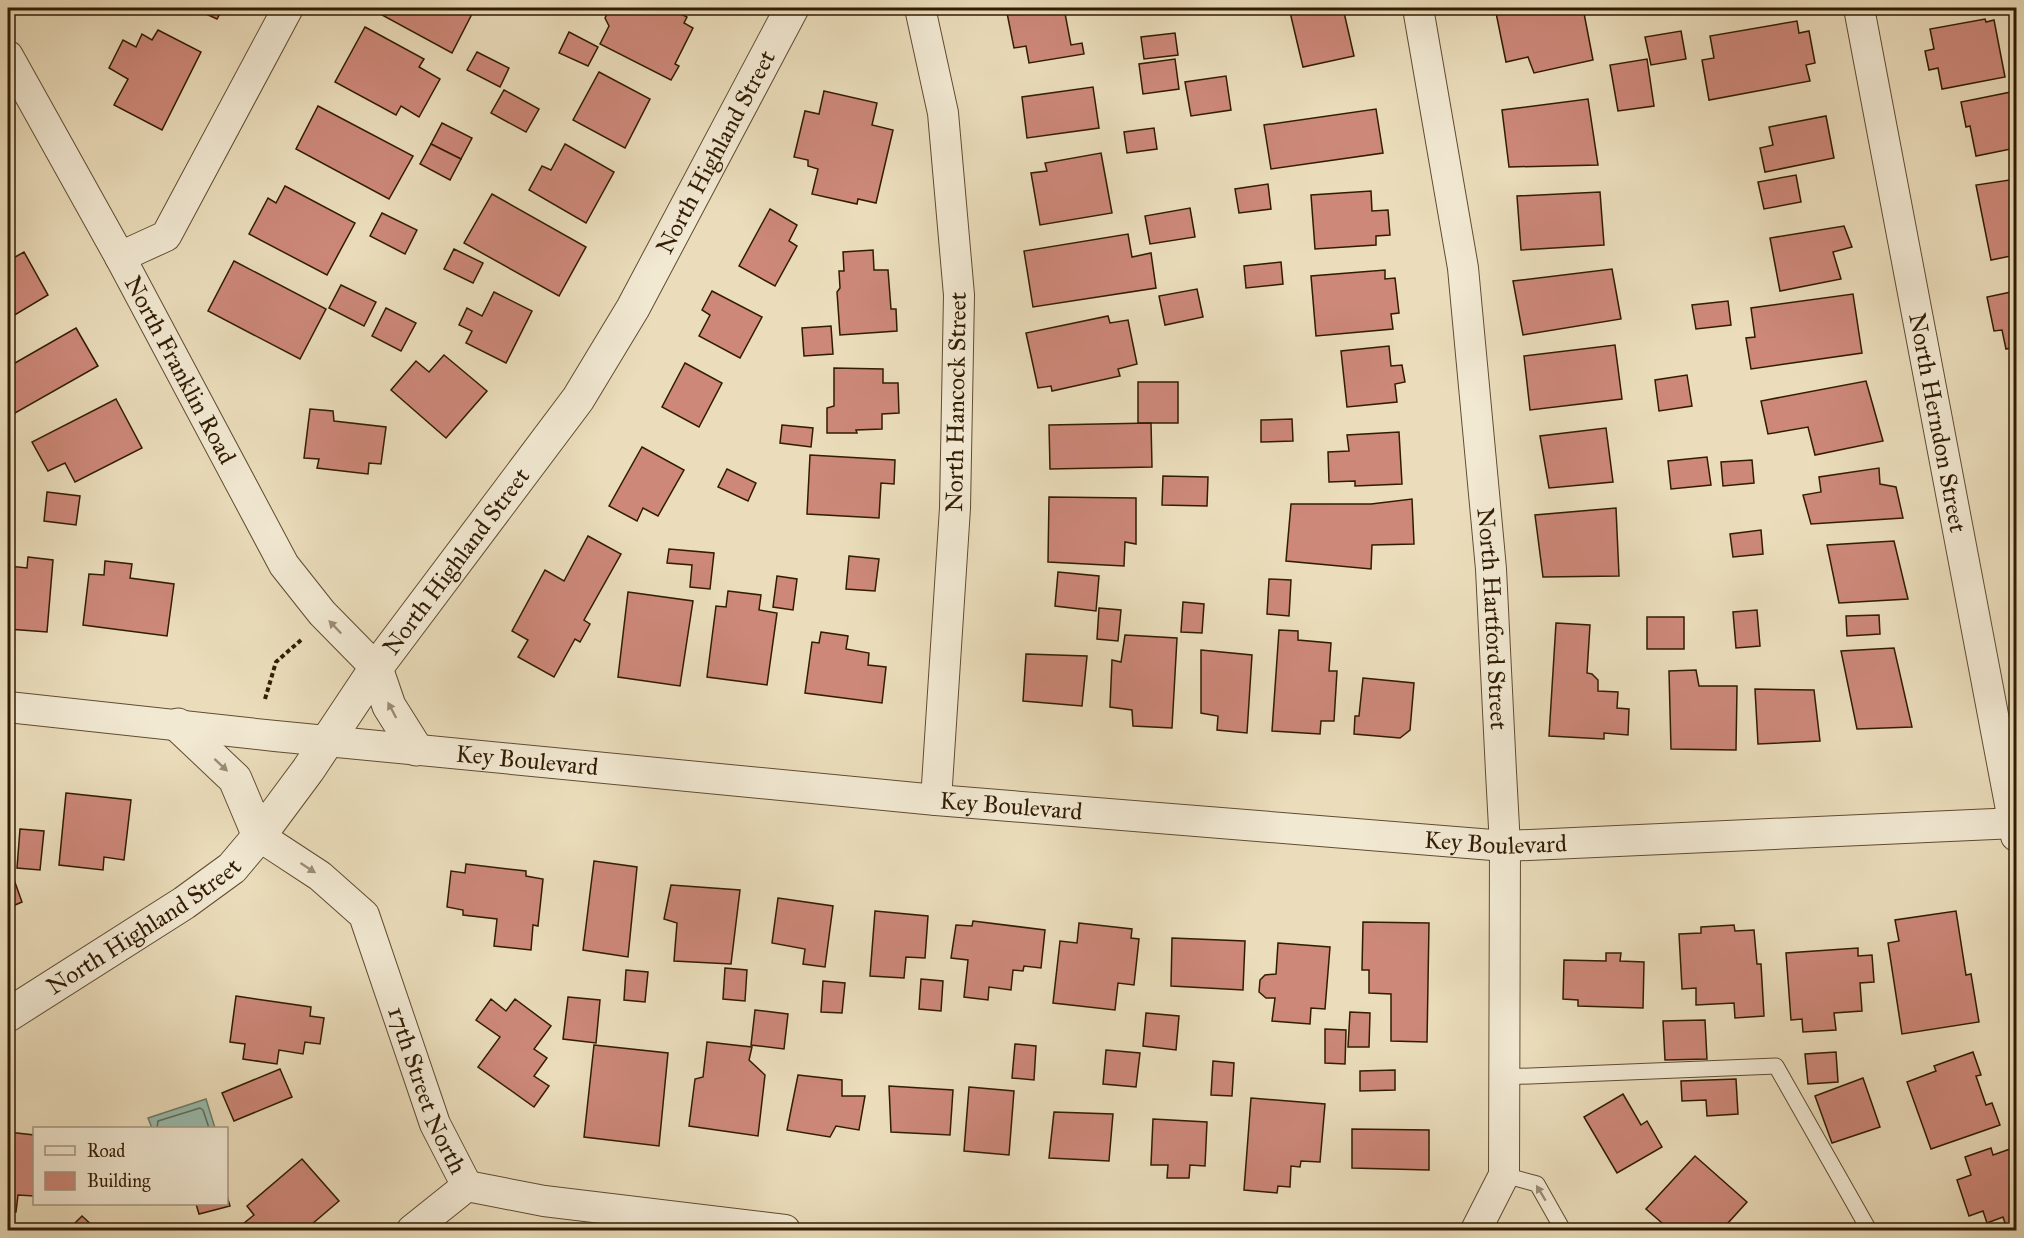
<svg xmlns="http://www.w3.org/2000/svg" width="2024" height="1238" viewBox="0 0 2024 1238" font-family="'IM FELL Great Primer',serif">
<rect width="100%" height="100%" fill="#ebddbb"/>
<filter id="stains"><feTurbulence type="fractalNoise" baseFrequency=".00333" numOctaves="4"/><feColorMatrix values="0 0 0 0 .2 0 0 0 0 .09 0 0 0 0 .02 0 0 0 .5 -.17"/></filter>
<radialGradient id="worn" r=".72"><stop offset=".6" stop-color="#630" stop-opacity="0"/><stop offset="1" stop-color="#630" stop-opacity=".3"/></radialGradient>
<!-- water -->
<path fill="#98bcae" stroke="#6f7c6a" stroke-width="1.5" d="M206,1099l9,29h-63l-4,-10z"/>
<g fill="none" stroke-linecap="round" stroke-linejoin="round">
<!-- shore -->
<path stroke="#646c58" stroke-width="1.5" d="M157,1128l1,-7 42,-13 3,2 6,18"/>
</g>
<!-- building -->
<g fill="#cd8879" stroke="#311c03" stroke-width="1.5">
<path d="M193,8h30l-6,11z"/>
<path d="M386,8h89l-23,45 -70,-38z"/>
<path d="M610,8h59l18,9 -3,6 9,5 -18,36 4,2 -8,14 -71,-36 9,-18 -4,-8z"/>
<path d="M1006,8h58l7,37 11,-2 2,11 -55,9 -3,-17 -12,2z"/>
<path d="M1289,8h54l11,48 -51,11z"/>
<path d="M1495,8h88l10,52 -59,13 -6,-16 -22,5z"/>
<path d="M1985,19l1,3 8,-2 11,57 -63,12 -4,-21 -9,2 -4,-19 9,-2 -4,-20z"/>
<path d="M1797,21l2,12 10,-2 6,32 -9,2 4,16 -101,19 -7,-40 12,-2 -4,-22z"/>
<path d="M365,27l59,32 -5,8 21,12 -21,38 -18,-11 -5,9 -61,-33z"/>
<path d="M158,30l43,22 -39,78 -48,-25 14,-26 -19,-11 14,-28 13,7 6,-13 10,6z"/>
<path d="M1681,31l5,28 -35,6 -6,-28z"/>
<path d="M569,32l29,15 -10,19 -29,-13z"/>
<path d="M1175,33l3,22 -34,4 -3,-22z"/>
<path d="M477,52l32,16 -9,19 -33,-17z"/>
<path d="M1175,59l4,30 -36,5 -4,-30z"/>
<path d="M1647,59l7,47 -36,5 -8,-46z"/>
<path d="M599,72l51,27 -25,49 -52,-28z"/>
<path d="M1226,76l5,34 -40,6 -6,-34z"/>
<path d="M1093,87l6,41 -72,10 -5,-41z"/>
<path d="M504,90l35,19 -13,23 -35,-19z"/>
<path d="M824,91l53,12 -5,22 21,5 -17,73 -18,-4 -1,5 -45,-10 6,-25 -10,-3v-6l-14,-3 11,-46 14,3z"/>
<path d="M2016,91v57l-40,8 -6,-30 -4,1 -5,-25z"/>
<path d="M1588,99l10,66 -89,2 -7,-57z"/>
<path d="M318,106l95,50 -24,43 -93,-50z"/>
<path d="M1376,109l7,44 -112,16 -7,-44z"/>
<path d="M1826,116l8,42 -69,14 -5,-24 13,-3 -4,-18z"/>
<path d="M442,123l30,15 -11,21 -30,-15z"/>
<path d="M1154,128l3,21 -30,4 -3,-21z"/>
<path d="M431,144l30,15 -11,21 -30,-16z"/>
<path d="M565,144l49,28 -28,51 -57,-33 13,-24 9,4z"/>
<path d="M1101,153l11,60 -72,12 -9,-52 16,-2 -2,-8z"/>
<path d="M1796,175l5,27 -37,7 -6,-27z"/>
<path d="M2016,179v76l-25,5 -15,-75z"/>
<path d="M1268,184l3,25 -32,4 -4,-24z"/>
<path d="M285,186l70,37 -28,52 -78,-41 19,-36 8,5z"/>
<path d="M1371,191l1,20 16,-1 2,25 -14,1v9l-61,4 -4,-54z"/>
<path d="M1600,192l4,53 -83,5 -4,-54z"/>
<path d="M492,194l94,53 -27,49 -95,-53z"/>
<path d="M1190,208l5,29 -45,7 -5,-28z"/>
<path d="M770,209l27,16 -8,16 8,5 -22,40 -36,-20z"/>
<path d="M382,213l35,17 -12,24 -35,-18z"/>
<path d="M1844,226l8,21 -19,5 8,27 -61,12 -10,-53z"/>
<path d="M1128,234l4,23 19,-4 5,35 -123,19 -9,-56z"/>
<path d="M454,249l29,14 -10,20 -29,-14z"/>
<path d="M873,250l1,20h14l3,39h5l1,22 -57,4 -3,-43 3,-4 -1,-17h5l-1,-19z"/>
<path d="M24,252l24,43 -40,24v-58z"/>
<path d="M234,261l92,48 -26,50 -92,-48z"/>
<path d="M1281,262l2,22 -37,4 -2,-22z"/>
<path d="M1612,269l9,50 -98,16 -10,-54z"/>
<path d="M1385,270v9l10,-1 4,35 -8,1 2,15 -77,7 -5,-60z"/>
<path d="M341,285l35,17 -12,24 -35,-18z"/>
<path d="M1197,289l6,28 -38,8 -6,-29z"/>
<path d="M712,291l50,26 -22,41 -41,-22 11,-21 -8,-5z"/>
<path d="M2016,291v56l-10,2 -4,-19 -8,1 -7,-34z"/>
<path d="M494,292l38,19 -26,52 -40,-20 6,-12 -13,-6 8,-17 15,8z"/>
<path d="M1853,294l9,59 -111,16 -5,-31 9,-1 -4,-29z"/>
<path d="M1728,301l3,24 -35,4 -4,-24z"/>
<path d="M386,308l30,15 -15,28 -29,-15z"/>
<path d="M1108,316l2,7 18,-3 9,44 -19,5 2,7 -68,15 -1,-5 -13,2 -12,-55z"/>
<path d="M831,326l2,28 -29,2 -2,-28z"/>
<path d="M76,328l22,38 -90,51v-23l2,-1 -2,-5v-21z"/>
<path d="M1615,345l7,54 -92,11 -6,-54z"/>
<path d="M1389,346l2,20 11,-1 3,17 -10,2 2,18 -50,5 -6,-56z"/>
<path d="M444,355l43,36 -41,47 -55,-48 25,-29 13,11z"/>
<path d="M685,363l37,20 -23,44 -37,-20z"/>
<path d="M2016,367v25l-4,-24z"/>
<path d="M834,368l49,1v14h15l1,30 -17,1v15l-26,1 1,3h-30v-25l7,-2z"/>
<path d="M1687,375l5,31 -33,5 -4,-31z"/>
<path d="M1866,381l17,60 -68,14 -7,-28 -40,7 -7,-33z"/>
<rect x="1138" y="382" width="40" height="41"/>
<path d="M116,399l26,49 -67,34 -10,-19 -17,8 -16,-29z"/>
<path d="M310,409l23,2 1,10 52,6 -5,37 -12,-1 -1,11 -51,-6 2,-9 -15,-1z"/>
<path d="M1292,419l1,22 -32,1v-22z"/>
<path d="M1151,423l1,44 -102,2 -1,-44z"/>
<path d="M782,425l31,3 -2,19 -31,-4z"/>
<path d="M1606,428l7,54 -64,6 -9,-52z"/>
<path d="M1399,432l3,52 -47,2v-5l-26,1 -1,-30 21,-1 -2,-16z"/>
<path d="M642,447l42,23 -26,46 -15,-8 -6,13 -28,-15z"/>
<path d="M810,455l85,5 -1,24 -13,-1 -2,35 -72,-4z"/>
<path d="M1707,457l4,28 -40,4 -3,-28z"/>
<path d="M1752,460l2,23 -31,3 -2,-24z"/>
<path d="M1879,468l1,16 16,3 7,31 -92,6 -8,-29 18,-3 -2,-15z"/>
<path d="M727,469l29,14 -8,18 -30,-14z"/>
<path d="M1163,476l45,1 -1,29 -45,-1z"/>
<path d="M47,492l33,4 -4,29 -32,-4z"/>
<path d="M1049,497l87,1v46l-11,-2 -1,24 -76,-4z"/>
<path d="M1412,499l2,45 -42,1 -1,24 -85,-8 5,-57h80z"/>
<path d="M1616,508l3,68 -76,1 -8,-62z"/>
<path d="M1761,530l2,24 -30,3 -3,-23z"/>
<path d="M588,536l33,18 -37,66 6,4 -10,18 -5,-3 -21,38 -36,-20 10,-17 -16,-9 33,-61 19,11z"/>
<path d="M1894,541l14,58 -69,4 -12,-58z"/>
<path d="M669,549l45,4 -4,36 -20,-2 2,-22 -25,-2z"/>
<path d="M849,556l30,3 -4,32 -29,-2z"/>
<path d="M28,557l25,3 -6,72 -39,-3 1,-63 18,2z"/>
<path d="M105,561l27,3 -2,14 44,6 -7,52 -84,-11 6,-51 15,1z"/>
<path d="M1058,572l41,4 -3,35 -41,-5z"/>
<path d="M777,576l20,3 -4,31 -20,-3z"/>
<path d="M1269,579l22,1 -2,36 -22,-2z"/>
<path d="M728,591l33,4 -2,15 18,3 -10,72 -60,-8 9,-71 10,1z"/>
<path d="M628,592l65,9 -13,85 -62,-9z"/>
<path d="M1183,602l21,2 -2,29 -21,-1z"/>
<path d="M1099,608l22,2 -3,31 -21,-2z"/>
<path d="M1757,610l3,36 -24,2 -3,-36z"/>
<path d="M1879,615l1,19 -33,2 -1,-20z"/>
<rect x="1647" y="617" width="37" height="32"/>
<path d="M1556,623l34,2 -3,48 5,1 6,6v11l20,1 -1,16 12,1 -1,26 -24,-2v6l-55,-3z"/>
<path d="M1279,630l19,1v9l33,3 -2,28h8l-3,50h-13l-1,13 -48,-3z"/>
<path d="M821,632l27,4 -2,13 23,4 -1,12 18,2 -4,36 -77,-10 7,-51 7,1z"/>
<path d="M1125,635l52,3 -5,90 -39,-2 -1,-16 -22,-3 2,-47 9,2z"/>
<path d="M1894,648l18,79 -55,2 -16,-78z"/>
<path d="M1201,650l51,5 -5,78 -30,-3 1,-14 -17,-3z"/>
<path d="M1026,654l61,2 -5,50 -59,-5z"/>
<path d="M1696,670l3,16h38l-1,64 -65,-1 -2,-78z"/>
<path d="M1363,678l51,5 -4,47 -10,8 -46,-4 1,-18h4z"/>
<path d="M1755,689l59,1 6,51 -62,3z"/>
<path d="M66,793l65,7 -7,60 -20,-3 -1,13 -44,-5z"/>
<path d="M20,829l24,2 -4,39 -23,-2z"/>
<path d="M8,831l6,1 -4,36h-2z"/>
<path d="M594,861l43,6 -9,90 -45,-7z"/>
<path d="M466,864l60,7v5l17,3 -5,47 -5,-1 -2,25 -37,-4 3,-27 -34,-4v-5l-16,-3 4,-36 14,2z"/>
<path d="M12,874l10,28 -14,6v-32z"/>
<path d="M671,885l69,5 -9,74 -57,-3 3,-38 -13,-4z"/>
<path d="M778,898l55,8 -8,61 -22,-3 2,-15 -33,-6z"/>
<path d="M875,911l53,5 -3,42 -19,-1 -2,21 -34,-2z"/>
<path d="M1956,911l10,64 5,-1 8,48 -77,12 -14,-91 11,-2 -4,-21z"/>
<path d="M973,921l72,9 -4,38 -17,-2 -1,5 -10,-1 -2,20 -22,-3 -1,13 -24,-3 4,-37 -17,-2 5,-33 16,1z"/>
<path d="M1363,922l66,1 -2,119 -36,-1v-47l-22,-1v-23h-7z"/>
<path d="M1079,923l53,6 -1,9 8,1 -5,46 -16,-2 -3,27 -62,-7 7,-62 17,2z"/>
<path d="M1734,925l1,6 19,-1 3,34h4l3,52 -29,2 -1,-15 -38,2v-17l-14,1 -3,-55 22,-1v-6z"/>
<path d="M1172,938l73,3 -2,49 -72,-4z"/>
<path d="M1278,943l52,4 -5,62 -14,-1 -1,16 -38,-3 3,-23h-9l-7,-6 1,-12 5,-5 11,-1z"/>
<path d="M1858,948v8l14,-1 2,27 -14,1 2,28 -28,2 2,17 -33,2 -1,-13 -11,1 -5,-67z"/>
<path d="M1606,953h15l-1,8 24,1 -1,46 -65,-2v-6l-15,-1 1,-39 42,1z"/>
<path d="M725,968l22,2 -2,31 -22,-2z"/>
<path d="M626,970l22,2 -3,30 -21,-2z"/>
<path d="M921,979l22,2 -2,30 -22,-2z"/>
<path d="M823,981l22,2 -3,30 -21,-1z"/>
<path d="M236,996l75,11 -1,9 14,2 -4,26 -15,-2 -2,12 -24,-4 -2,14 -34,-5 2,-15 -15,-2z"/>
<path d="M568,997l32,3 -4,43 -33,-4z"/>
<path d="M491,999l15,12 9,-12 36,27 -17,23 13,9 -13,18 15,10 -15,21 -56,-40 22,-30 -24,-17z"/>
<path d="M755,1010l33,4 -4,35 -33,-4z"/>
<path d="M1350,1012l20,1 -1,34h-21z"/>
<path d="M1146,1013l33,3 -3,34 -33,-4z"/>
<path d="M1705,1020l2,39 -42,1 -2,-39z"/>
<path d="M1325,1029l21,1 -1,34 -20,-1z"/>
<path d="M707,1042l45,5 -3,13 16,15 -7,61 -69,-10 6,-47 8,-2z"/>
<path d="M1015,1044l21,2 -2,34 -22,-2z"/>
<path d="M594,1045l74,8 -9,93 -75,-9z"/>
<path d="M1106,1050l34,3 -4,34 -33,-3z"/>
<path d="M1836,1052l2,30 -30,2 -3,-30z"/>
<path d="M1973,1052l8,23 -5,1 10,29 6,-2 8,22 -69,24 -24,-67 29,-11 -2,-5z"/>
<path d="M1213,1061l21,2 -2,33 -21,-1z"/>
<path d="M280,1069l12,28 -58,24 -12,-28z"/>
<path d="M1395,1070v20l-35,1v-20z"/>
<path d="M798,1075l44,5v16h23l-6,34 -23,-4 -6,11 -43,-7z"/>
<path d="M1863,1078l17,49 -48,16 -17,-47z"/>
<path d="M1736,1079l2,35 -31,2 -1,-16 -24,1 -1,-20z"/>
<path d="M889,1086l64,4 -3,45 -59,-3z"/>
<path d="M969,1087l45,4 -5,64 -45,-4z"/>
<path d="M1623,1094l18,31 6,-4 15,26 -45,26 -33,-56z"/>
<path d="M1251,1098l74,6 -5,58 -19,-1 -1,6 -9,-1 -1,21 -12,-1 -1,7 -33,-3z"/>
<path d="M1054,1112l59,2 -4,47 -60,-3z"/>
<path d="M1153,1119l54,3 -2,44 -15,-1 -1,13h-22l1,-13h-17z"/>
<path d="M1352,1129l77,1v40l-77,-2z"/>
<path d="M8,1132l26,3v61l-16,-1 -2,17 -8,-1z"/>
<path d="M1991,1148l2,7 17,-6 6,21v56l-9,3 -4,-12 -16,6 -4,-12 -14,5 -12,-36 14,-5 -6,-18z"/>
<path d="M1695,1156l52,46 -19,21 8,7h-66l-24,-21z"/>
<path d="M302,1159l37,42 -34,29h-64l-3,-2 16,-13 -7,-9z"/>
<path d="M226,1193l4,13 -31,8 -3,-10h30z"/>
<path d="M82,1216l15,14h-29z"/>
</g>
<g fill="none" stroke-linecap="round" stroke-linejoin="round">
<!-- service casing -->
<g stroke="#604c31" stroke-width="17">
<g id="service">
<path d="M1504,1077l272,-11 93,164"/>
<path d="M1504,1175l33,9 26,46"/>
</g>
</g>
<!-- minor casing -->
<g stroke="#604c31" stroke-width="32">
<g id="minor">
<path d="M920,8l23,105 16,182 -4,213 -19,292"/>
<path id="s1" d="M1418,8l45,260 28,301 10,203 4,74 -1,329 -28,55"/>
<path id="s2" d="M1859,8l157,828"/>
<path id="s3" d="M8,56l112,201 164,308 38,48 54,55"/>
<path d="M120,257l46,-21 122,-228"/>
<path id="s4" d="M8,707l267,29 661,64 569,46 511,-23"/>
<path id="s5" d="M259,836l61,40 44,39 71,209 32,62"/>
<path d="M467,1186l77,15 241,29"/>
<path d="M412,1230l55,-44"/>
</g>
</g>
<!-- tertiary casing -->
<g stroke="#604c31" stroke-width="35">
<g id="tertiary">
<path d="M376,668l13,38 27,43"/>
<path d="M178,725l57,54 24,57"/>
<path id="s6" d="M8,1015l176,-112 48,-35 27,-32 49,-66 68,-102 202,-269 55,-91 159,-300"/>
</g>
</g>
<!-- path -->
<path stroke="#311c03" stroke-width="4" stroke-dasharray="4.5 3" stroke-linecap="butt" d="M265,699l11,-37 25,-22"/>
<!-- service -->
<use href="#service" stroke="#f2e9d3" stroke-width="15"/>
<!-- minor -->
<use href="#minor" stroke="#f2e9d3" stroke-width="30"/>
<!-- tertiary -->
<use href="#tertiary" stroke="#f2e9d3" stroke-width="33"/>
</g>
<!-- one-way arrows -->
<defs><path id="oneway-solid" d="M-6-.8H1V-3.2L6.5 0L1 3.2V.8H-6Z" transform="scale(1.5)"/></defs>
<g fill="#9b8d75">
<use href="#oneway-solid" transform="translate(335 627) rotate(-134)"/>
<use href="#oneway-solid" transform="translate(392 710) rotate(-118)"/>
<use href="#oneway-solid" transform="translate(221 765) rotate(43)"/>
<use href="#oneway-solid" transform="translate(308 868) rotate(33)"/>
<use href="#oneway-solid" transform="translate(1541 1193) rotate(-121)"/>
</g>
<g text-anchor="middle" stroke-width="4.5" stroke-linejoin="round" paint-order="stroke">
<!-- street labels -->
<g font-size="24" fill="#311c03" stroke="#f2e9d3">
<text dy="8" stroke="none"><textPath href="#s6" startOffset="1134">North Highland Street</textPath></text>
<text dy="8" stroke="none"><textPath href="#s3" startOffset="358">North Franklin Road</textPath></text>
<text transform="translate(956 402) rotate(-89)" y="8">North Hancock Street</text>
<text dy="8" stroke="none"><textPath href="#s2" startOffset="422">North Herndon Street</textPath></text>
<text dy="8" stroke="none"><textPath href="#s6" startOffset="648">North Highland Street</textPath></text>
<text dy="8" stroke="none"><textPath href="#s1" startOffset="616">North Hartford Street</textPath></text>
<text dy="8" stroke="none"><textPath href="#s4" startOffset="522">Key Boulevard</textPath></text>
<text dy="8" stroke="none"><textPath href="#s4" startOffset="1008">Key Boulevard</textPath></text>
<text dy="8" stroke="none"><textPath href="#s4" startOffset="1494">Key Boulevard</textPath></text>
<text dy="8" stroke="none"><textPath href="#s6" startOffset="162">North Highland Street</textPath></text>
<text dy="8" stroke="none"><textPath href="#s5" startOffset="318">17th Street North</textPath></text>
</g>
</g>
<!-- margin -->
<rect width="2024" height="1238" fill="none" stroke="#ebddbb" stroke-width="30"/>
<rect x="9" y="9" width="2006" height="1220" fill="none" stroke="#311c03" stroke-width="3"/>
<rect x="15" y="15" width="1994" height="1208" fill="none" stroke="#311c03" stroke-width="1.5"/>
<!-- legend -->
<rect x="33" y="1127" width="195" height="78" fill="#f2e9d3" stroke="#a59780" stroke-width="1.5"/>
<rect x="45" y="1146" width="30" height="9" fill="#f2e9d3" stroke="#a59780" stroke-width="1.5"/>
<text x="87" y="1157" font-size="18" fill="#311c03">Road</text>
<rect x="45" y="1172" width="30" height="18" fill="#cd8879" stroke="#a59780" stroke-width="1.5"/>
<text x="87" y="1187" font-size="18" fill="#311c03">Building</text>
<rect width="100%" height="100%" filter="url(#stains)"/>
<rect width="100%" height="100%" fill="url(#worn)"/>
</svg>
